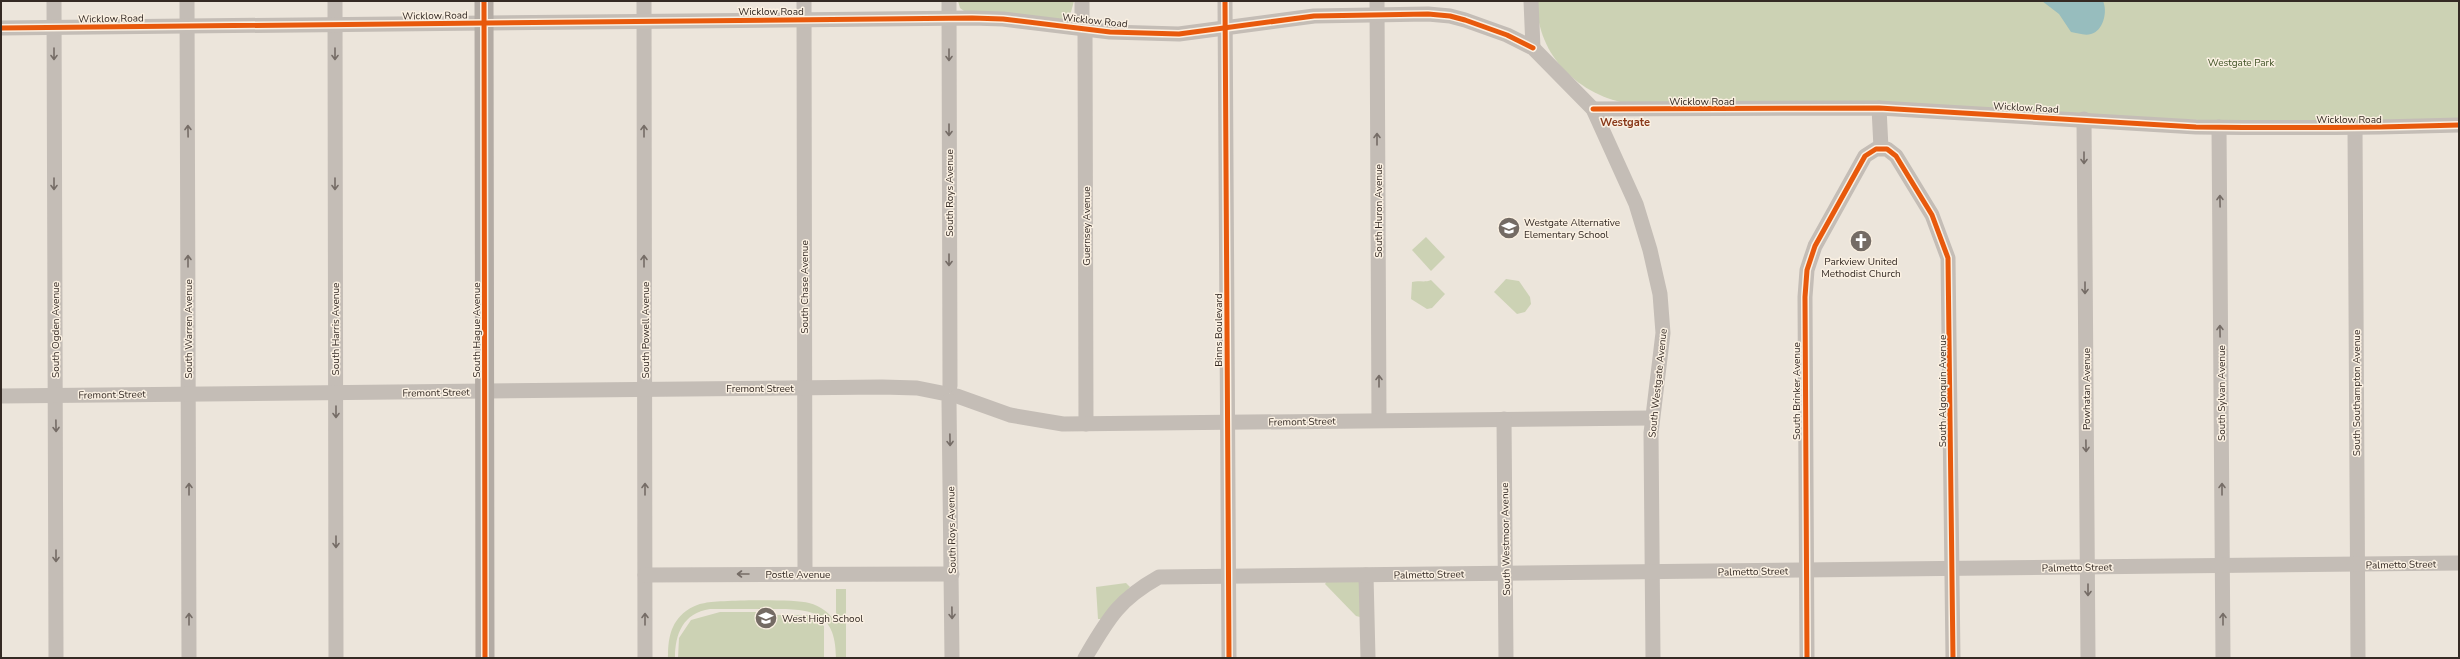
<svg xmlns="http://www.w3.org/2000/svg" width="2460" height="659" viewBox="0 0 2460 659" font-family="'Nunito Sans',sans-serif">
<rect width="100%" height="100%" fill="#ece5db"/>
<!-- green -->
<g fill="#ccd2b4">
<path d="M958,1h116l-3,11 -9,8 -98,-9 -4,-3z"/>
<path d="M1537,1h922v120l-119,3 -710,-20c-51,-8 -94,-49 -93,-103z"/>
<path d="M1426,237l19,20 -14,14 -19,-21z"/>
<path d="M1506,279l13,2 11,16 1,7 -6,8 -8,2 -23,-22z"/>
<path d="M1431,280l14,14 -13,14 -5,1 -16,-10 1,-17c7,-2 12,1 19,-2z"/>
<path d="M1327,581l34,1 -1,35 -4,-1 -31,-32z"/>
<path d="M1126,583l4,4 -28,32h-4l-2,-32z"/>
<path d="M836,589h10v69h-10c0,-49 -27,-49 -68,-49 -19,0 -39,0 -58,0 -27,4 -35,25 -35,49h-7c0,-18 2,-35 18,-47 5,-4 12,-7 19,-8 16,-3 89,-4 104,0 12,3 20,10 27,19z"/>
<path d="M720,612h52v3h38l14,11v32h-146l1,-20 12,-18z"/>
</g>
<!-- water -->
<path fill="#97bdbe" d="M2042,1h61c5,11 0,30 -12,33 -6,2 -14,-1 -20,-2l-12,-18z"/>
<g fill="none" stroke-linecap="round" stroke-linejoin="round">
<!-- minor -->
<g stroke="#c4bdb6" stroke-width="15">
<path d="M54,1l2,657"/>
<path d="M187,1l2,657"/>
<path d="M335,1l1,657"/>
<path d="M644,1l1,657"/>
<path d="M804,1l1,573"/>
<path d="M949,1l1,385"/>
<path d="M1082,1v27"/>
<path d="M1225,1l4,657"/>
<path d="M1377,1l2,419"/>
<path d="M1531,1l2,47"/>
<path d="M1,28l971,-10 31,1 107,13 69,2 135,-18 114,-2 22,2 15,4 42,15 26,13 60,61 43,95 14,46 10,44 3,39 -12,100 2,225"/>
<path d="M1085,29l1,395"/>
<path d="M1879,108l2,40"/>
<path d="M1593,109l286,-1 317,19c88,1 175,1 263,-2"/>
<path d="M2084,119l4,539"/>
<path d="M2219,127l4,531"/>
<path d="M2355,128l3,530"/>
<path d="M1,396l881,-9 35,1 25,5"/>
<path d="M957,396l53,19 53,9 589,-6"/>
<path d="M949,401l3,257"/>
<path d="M1504,419l2,239"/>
<path d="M645,575l307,-1"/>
<path d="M1366,575l2,83"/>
<path d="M1085,658c23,-39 33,-58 74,-81l1300,-14"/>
<path d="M1807,658l-2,-361 2,-27 8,-24 50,-90 11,-7h11l9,7 36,59 16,43 5,400"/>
</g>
<!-- major -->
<path stroke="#b3aba4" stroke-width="19" d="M484,1l1,657"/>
<!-- cycleway casing -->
<g stroke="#faf0e2" stroke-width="8">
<g id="cycleway">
<path d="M484,1l1,657"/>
<path d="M1225,1l4,657"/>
<path d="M1,28l971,-10 31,1 107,13 69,2 135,-18 114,-2 22,2 15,4 42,15 26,13"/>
<path d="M1593,109l286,-1 317,19c88,1 175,1 263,-2"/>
<path d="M1807,658l-2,-361 2,-27 8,-24 50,-90 11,-7h11l9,7 36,59 16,43 5,400"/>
</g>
</g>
<!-- cycleway -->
<use href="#cycleway" stroke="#e8590c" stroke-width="5"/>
</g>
<!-- one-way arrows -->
<defs><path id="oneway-shaft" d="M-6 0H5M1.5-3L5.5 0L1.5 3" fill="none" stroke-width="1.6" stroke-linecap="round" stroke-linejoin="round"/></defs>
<g stroke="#756c66">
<use href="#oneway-shaft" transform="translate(54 54) rotate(90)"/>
<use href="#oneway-shaft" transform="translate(335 54) rotate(90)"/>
<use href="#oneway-shaft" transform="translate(949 55) rotate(90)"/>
<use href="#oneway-shaft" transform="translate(949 130) rotate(90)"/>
<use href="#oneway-shaft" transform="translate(188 131) rotate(-91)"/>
<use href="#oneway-shaft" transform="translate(644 131) rotate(-90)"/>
<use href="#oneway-shaft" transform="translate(1377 139) rotate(-90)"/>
<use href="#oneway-shaft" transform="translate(2084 158) rotate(90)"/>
<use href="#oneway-shaft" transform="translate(54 184) rotate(90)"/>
<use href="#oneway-shaft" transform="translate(335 184) rotate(90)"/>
<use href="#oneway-shaft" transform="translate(2220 201) rotate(-91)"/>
<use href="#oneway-shaft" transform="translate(949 260) rotate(90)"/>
<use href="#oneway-shaft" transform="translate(188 261) rotate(-90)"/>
<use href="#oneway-shaft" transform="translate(644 261) rotate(-90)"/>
<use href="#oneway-shaft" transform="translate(2085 288) rotate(90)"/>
<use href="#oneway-shaft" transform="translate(2220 331) rotate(-91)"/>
<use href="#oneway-shaft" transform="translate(1379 381) rotate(-90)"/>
<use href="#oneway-shaft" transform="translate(336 412) rotate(90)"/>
<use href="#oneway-shaft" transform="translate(56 426) rotate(89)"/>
<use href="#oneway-shaft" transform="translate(950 440) rotate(89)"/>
<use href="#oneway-shaft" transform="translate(2086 446) rotate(89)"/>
<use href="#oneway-shaft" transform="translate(189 489) rotate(-90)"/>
<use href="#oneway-shaft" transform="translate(645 489) rotate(-90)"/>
<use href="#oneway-shaft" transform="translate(2222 489) rotate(-90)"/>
<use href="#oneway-shaft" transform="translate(336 542) rotate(90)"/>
<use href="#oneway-shaft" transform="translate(56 556) rotate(90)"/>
<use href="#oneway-shaft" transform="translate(743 574) rotate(180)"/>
<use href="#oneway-shaft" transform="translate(2088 590) rotate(90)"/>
<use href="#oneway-shaft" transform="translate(952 613) rotate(89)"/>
<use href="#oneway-shaft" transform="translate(189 619) rotate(-90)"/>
<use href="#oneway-shaft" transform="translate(645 619) rotate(-90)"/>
<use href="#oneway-shaft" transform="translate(2223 619) rotate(-90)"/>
</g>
<!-- icons -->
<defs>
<g id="school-disc" transform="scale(1.15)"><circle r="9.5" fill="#746b64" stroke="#faf0e2"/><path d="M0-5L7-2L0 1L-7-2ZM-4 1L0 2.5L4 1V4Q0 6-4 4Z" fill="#fff"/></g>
<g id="church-disc" transform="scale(1.15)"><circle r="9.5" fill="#746b64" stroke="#faf0e2"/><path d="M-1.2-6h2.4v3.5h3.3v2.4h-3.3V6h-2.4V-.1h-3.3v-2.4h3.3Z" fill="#fff"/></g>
</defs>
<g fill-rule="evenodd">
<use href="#school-disc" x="1509" y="228"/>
<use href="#church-disc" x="1861" y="241"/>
<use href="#school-disc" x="766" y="618"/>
</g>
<g text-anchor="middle" stroke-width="3" stroke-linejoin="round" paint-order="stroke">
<!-- street labels -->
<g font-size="10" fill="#342a24" stroke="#faf0e2">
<text x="771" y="15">Wicklow Road</text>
<text transform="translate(435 15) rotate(-1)" y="4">Wicklow Road</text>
<text transform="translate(111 18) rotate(-1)" y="4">Wicklow Road</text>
<text transform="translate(1095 20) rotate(6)" y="4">Wicklow Road</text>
<text x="1702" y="105">Wicklow Road</text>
<text transform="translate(2026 107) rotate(3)" y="4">Wicklow Road</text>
<text x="2349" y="123">Wicklow Road</text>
<text transform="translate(949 193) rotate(-90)" y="4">South Roys Avenue</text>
<text transform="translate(1378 211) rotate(-90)" y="4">South Huron Avenue</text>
<text transform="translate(1086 226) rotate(-90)" y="4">Guernsey Avenue</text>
<text transform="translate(804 287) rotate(-90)" y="4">South Chase Avenue</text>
<text transform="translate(188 329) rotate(-90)" y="4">South Warren Avenue</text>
<text transform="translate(335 329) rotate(-90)" y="4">South Harris Avenue</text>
<text transform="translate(55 330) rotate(-90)" y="4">South Ogden Avenue</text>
<text transform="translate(476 330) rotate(-90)" y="4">South Hague Avenue</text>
<text transform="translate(645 330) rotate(-90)" y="4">South Powell Avenue</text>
<text transform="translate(1218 330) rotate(-90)" y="4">Binns Boulevard</text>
<text transform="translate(1657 383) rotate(-84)" y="4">South Westgate Avenue</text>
<text x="760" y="392">Fremont Street</text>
<text transform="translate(2086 389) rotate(-90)" y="4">Powhatan Avenue</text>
<text transform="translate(1796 391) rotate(-90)" y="4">South Brinker Avenue</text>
<text transform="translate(1942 391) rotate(-90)" y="4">South Algonquin Avenue</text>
<text transform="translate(436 392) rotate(-1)" y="4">Fremont Street</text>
<text transform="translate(2221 393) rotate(-90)" y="4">South Sylvan Avenue</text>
<text transform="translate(2356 393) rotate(-90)" y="4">South Southampton Avenue</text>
<text transform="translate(112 394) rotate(-1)" y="4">Fremont Street</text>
<text transform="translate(1302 421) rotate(-1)" y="4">Fremont Street</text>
<text transform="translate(951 530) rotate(-91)" y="4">South Roys Avenue</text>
<text transform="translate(1505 539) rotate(-91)" y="4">South Westmoor Avenue</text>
<text transform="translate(2401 564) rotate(-1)" y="4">Palmetto Street</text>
<text transform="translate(2077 567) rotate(-1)" y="4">Palmetto Street</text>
<text transform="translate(1753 571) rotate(-1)" y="4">Palmetto Street</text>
<text x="798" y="578">Postle Avenue</text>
<text transform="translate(1429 574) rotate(-1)" y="4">Palmetto Street</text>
</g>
<!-- park labels -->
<g font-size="10" fill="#425427" stroke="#faf0e2">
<text x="2241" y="66">Westgate Park</text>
</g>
<!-- poi labels -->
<g font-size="10" fill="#342a24" stroke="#faf0e2" text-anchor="start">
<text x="1524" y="226">Westgate Alternative<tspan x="1524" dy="12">Elementary School</tspan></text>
<text x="1861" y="265" text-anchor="middle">Parkview United<tspan x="1861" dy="12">Methodist Church</tspan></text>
<text x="782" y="622">West High School</text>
</g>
<!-- neighbourhood labels -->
<g font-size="11" font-weight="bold" fill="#883718" stroke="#faf0e2">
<text x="1625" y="126">Westgate</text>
</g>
</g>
<!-- border -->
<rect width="2460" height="659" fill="none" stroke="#342a24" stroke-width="4"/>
</svg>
